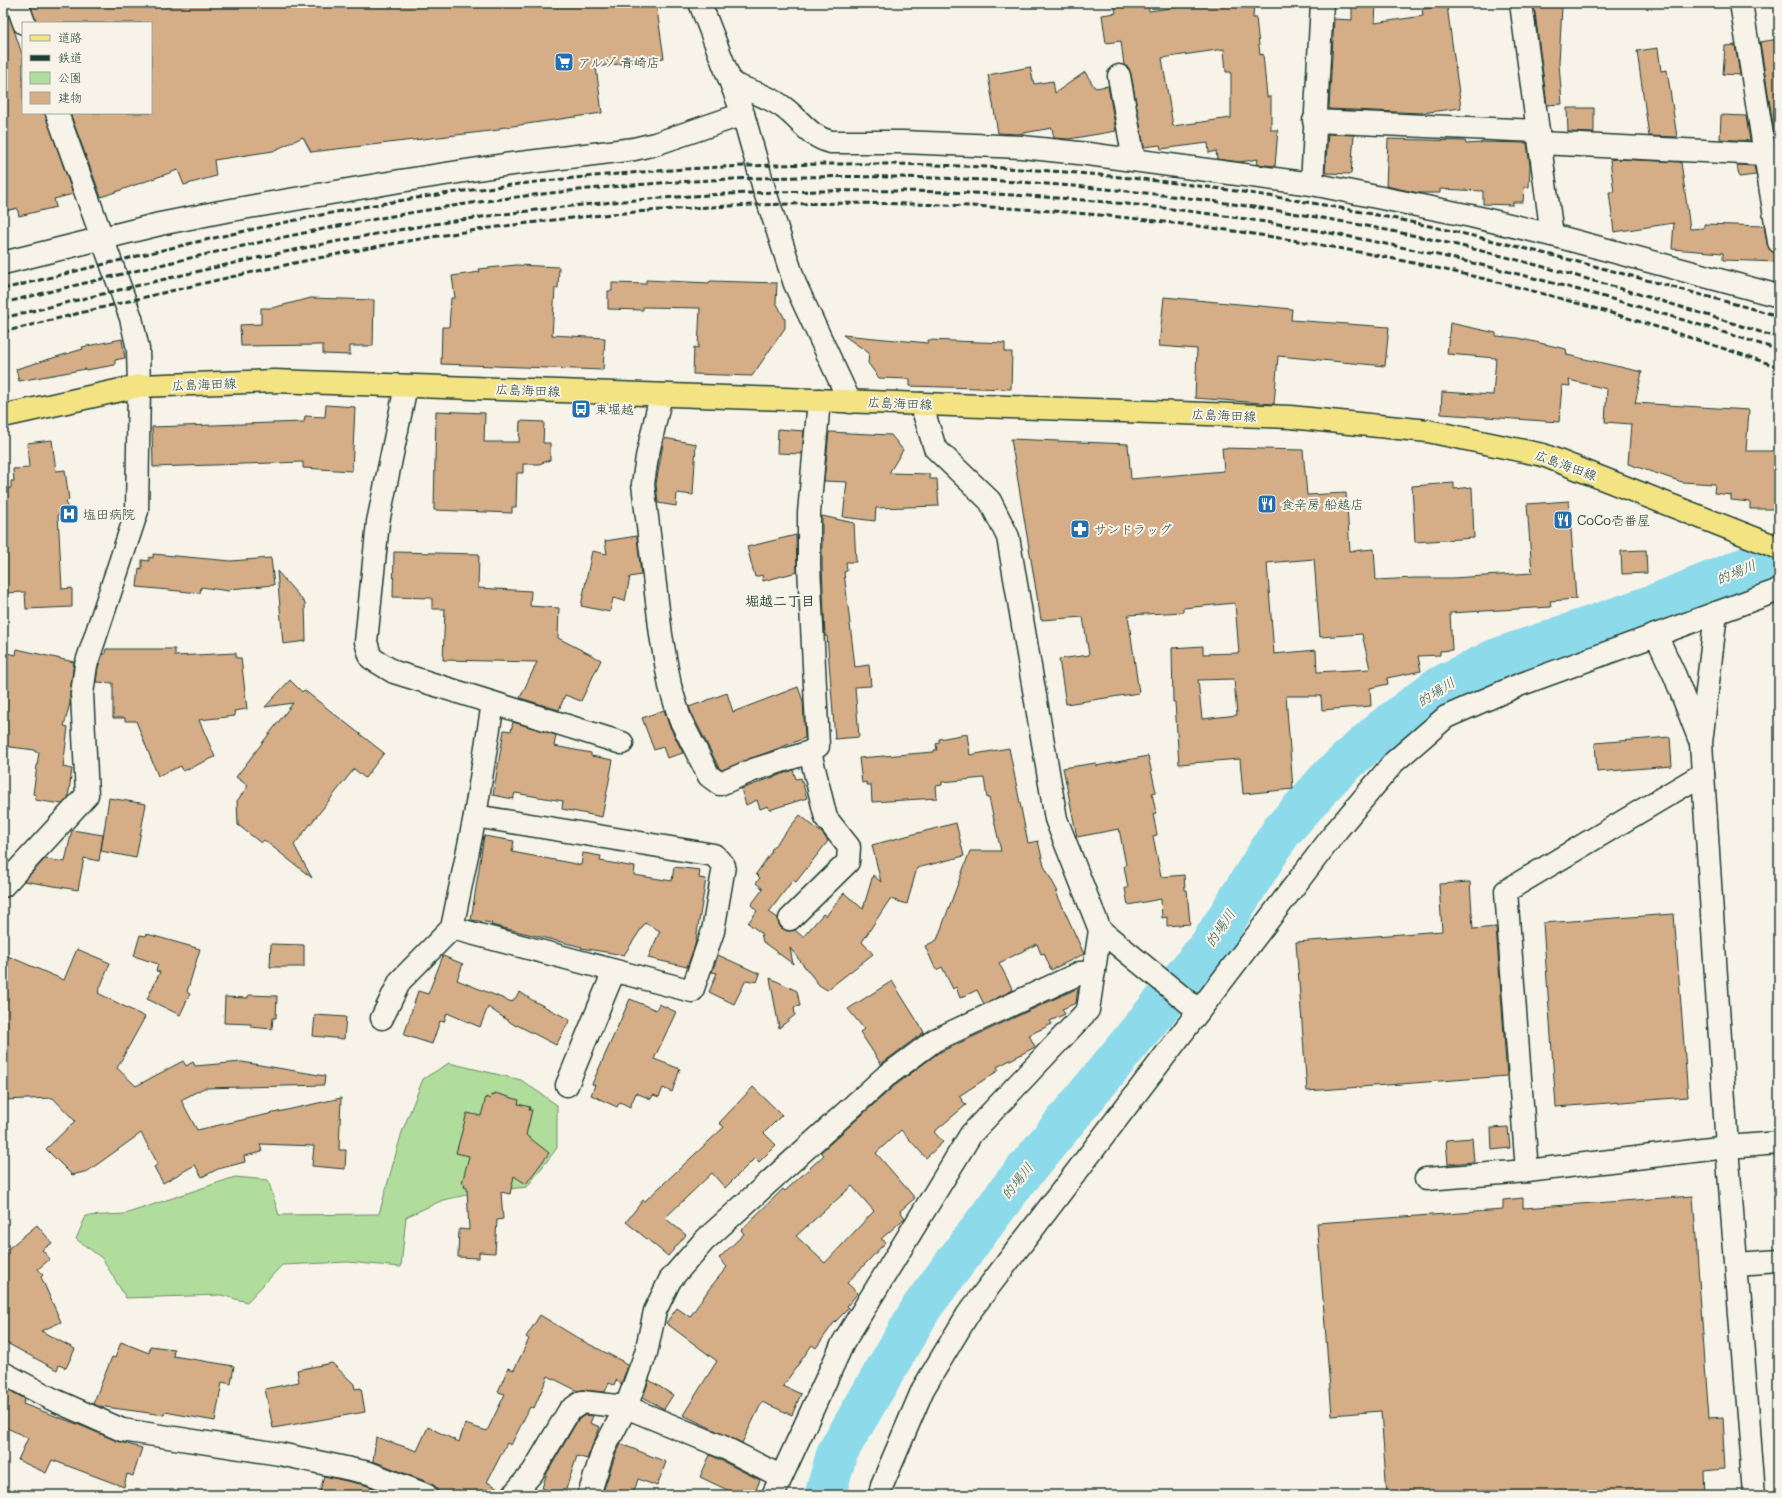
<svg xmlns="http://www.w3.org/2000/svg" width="1782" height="1498" viewBox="0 0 1782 1498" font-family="Mali,'Klee One',sans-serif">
<rect width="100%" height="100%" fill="#f7f3e8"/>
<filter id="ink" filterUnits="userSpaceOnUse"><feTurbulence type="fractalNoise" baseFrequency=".025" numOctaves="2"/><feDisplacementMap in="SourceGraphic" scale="8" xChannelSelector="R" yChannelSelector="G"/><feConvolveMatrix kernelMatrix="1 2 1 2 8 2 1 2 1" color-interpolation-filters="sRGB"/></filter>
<g filter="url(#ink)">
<!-- green -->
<path fill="#b0dd9b" stroke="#688d68" d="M449,1063l72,17 36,25v43l-30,39 -47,5 -37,8 -37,17 -5,50 -53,-5 -66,3 -35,37 -26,-7 -95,3 -24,-40 -26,-19 10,-23 39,-2 110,-37 33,3 11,35 100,-1 23,-82 21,-53z"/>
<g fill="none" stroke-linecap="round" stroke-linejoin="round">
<!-- river -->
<path stroke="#8ddbea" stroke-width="41" d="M825,1495l12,-42 85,-146 88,-118 200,-244 71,-113 49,-55 49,-45 58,-44 59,-29 157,-54 126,-51"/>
</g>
<!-- building -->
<g fill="#d5ad87" stroke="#1f3d34" fill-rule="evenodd">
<path d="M3,3h2l18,54v56h22l28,81 -19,5 2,8 -37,9 -2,-8 -14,4z"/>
<path d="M30,3h626l8,55 -68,9 6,46 -103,15v2l-188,22 -8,-15 -30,14 -59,9 2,16 -32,9 -6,-15 -77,27 -31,-84h81v-90h-115z"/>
<path d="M1114,3h34l1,8 59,-8h46l-1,15h3l4,37 3,-1 4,43h4v33h7l-3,36 -18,-2 1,-5 -18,3 -23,-3 -1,-8 -7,2 -1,-10 -47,6 -1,-4 -16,2 -13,-73 -2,-6 -5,-3 -3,-24 -15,2 -4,-28 14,-2zM1224,49l2,23h5v46l-58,8 -11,-68z"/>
<path d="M1352,3h24l-1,20 48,-7 -1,-7 25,-3 14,102 -40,5 -92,-4 5,-90 18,1z"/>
<path d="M1534,5l28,1 -3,57 3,41 -15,1z"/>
<path d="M1779,39v123l-19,-120z"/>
<path d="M1735,45l5,30 -17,-1 2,-28z"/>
<path d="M1658,48l3,23 6,-1 10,67 -28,-1 -12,-85z"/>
<path d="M1030,67l4,17 19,-3 2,12 30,-21 10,16 13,-2 8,45 -47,8 -15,-1 -2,-10 -34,6 -20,-1 -10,-58z"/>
<path d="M1567,108h27v25l-26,-1z"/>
<path d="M1721,115l25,1 4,25 -30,-2z"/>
<path d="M1328,134l26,1 -3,39 -26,-1z"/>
<path d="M1388,139l77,2 1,3 15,-1v-1l46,1 3,23 -1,21h-5l-1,15h-10v3l-30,-1v-13l-43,-2v4h-21l-33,-7z"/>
<path d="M1616,159l65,3 9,67 14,-1v-4l60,2 3,18 3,6 4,3 5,1v8l-56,-2v-7l-51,-4 2,-26 -60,9 -5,-40h5l-4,-32z"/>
<path d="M1737,165l17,1 2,9 -17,2z"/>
<path d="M516,265l43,2 -1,21h-3l-3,47 53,3 -2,32 -162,-6 1,-37h7l2,-29h4l-3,-22 28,-4 -1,-3z"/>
<path d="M646,280l63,3 1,-2 67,2 -1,19 9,17v9l-33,48 -59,-2 1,-27 4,1 2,-40 -57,-1v3l-35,-1v-18h4v-8l34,1z"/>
<path d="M1164,297l128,12 -1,11 98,7 -4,39 -107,-10 -4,48 -79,-6 2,-49 -38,-3z"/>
<path d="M311,298l63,2 -1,46h-23v9l-27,-1v-9l-82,1 -1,-21 21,-1v-16h11z"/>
<path d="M1450,323l46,10v3l22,2 48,11 1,6 75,17 -7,31 114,7 -3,41h28v5h5v53h-29v-7l-19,-2v-5l-17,-2 1,-9 -33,-2 -54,-18 3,-40 -26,-2 2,-33 -38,-9 1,6 -8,-1 -3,37 -118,-8 1,-22 51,3 3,-37 -49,-4z"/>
<path d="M843,335l85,8v-3l77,3v9h7l-1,37 -101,-3v-7l-31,-1 -11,-15 1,-10z"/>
<path d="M122,339l3,19 -10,2v5l-29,5v-1l-67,12 -3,-12 67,-20 -1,-2z"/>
<path d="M326,405l29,2 -3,64 -49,-3v-6l-150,5 -1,-40 152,-5 1,-6 20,1z"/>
<path d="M436,411l49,2 -1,29h35l1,-21 24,1 -1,21h7v17l-11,4h-16v9h-6l-1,34h-4v6l-78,-3z"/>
<path d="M778,429l26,2 -2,23 -25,-1z"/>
<path d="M829,432l62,3 12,15 -14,23 40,1 1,5h7l2,27 -63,2 -1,13 -32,-4 4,-35 -23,-1z"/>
<path d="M664,438l32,6 -3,51 -16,-2 -1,13 -18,-3 -2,-19z"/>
<path d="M1011,439l117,5 3,35 93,-8 -2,-23 81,2 4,45 39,-2 4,58 24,-2 2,31 39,-2h37l80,-5 -5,-69 42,-3 7,98 -26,2 1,6 -101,6 2,37 -12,1v4l-22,1 3,15 -34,7 1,6 -18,4 1,18 -49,4 -1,-14h-35l7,93 -50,5 -3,-35 -61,5 -4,-62h-2l-1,-54 31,-2v8l36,-1 -4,-50 -52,5v4l-55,3 11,78 -73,11 -7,-45 30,-4 -6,-38 -42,3zM1314,559l6,78 42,-3 8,35 -53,3 -1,-22 -42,4 -7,-91zM1234,679l3,36 -35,4 -4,-39z"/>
<path d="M52,440l4,31 9,-1 4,30 -3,1 2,11 -10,2 4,75 10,-1v19l-46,2 -1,-17 -22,1v-104l8,-1v-7h3l-1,-12 16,-1 -2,-25z"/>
<path d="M1454,483v6l18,-2 2,51 -59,4 -3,-56z"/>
<path d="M822,516l32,7 2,39h-10l1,9 -3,1 11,95 14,-2 2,21 -16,1 4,50 -24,2 -8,-103h-2l-3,-70z"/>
<path d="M796,535l1,37 -34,9 -1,-6 -7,2 -8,-30z"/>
<path d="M637,536l4,39 -11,2 -5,24 -12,-3 -3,14 -29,-6 11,-55 15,3 -2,-13z"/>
<path d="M1646,550l1,23 -25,1 -1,-23z"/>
<path d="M394,552l85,2 -1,34 53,3 -1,15 29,2 -1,30 43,22 -20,41 -16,-6 -6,15 -39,-12 17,-36 -94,-2 2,-51h-13v-11l-39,-1z"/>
<path d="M153,554l78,7 40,-3 3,27 -44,4 -1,2 -28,-4 -1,6 -63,-6 2,-19 3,1v-9l7,1v-4l4,1z"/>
<path d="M277,571l28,32 1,38 -23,3z"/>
<path d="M17,649l57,13 -4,30v11l-6,23 4,1 -5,40 9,2 -4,29 -6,6 -27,-4 1,-5 -3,-1 6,-42h-4v-2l-32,-4v-74l3,-19 10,2z"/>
<path d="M106,649h69v7l61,-3v5h5l6,51 -13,2 1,5 -36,4 16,37 -32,14 -2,-5 -23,10 -22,-55h-11v-3h-12v-35l-17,-1 2,-15 5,-13h2z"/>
<path d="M290,680l12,12 2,-2 80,63 -19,25 -11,-9 -60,76 18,33 -48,-38 -3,3 -23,-18 -1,-24 11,-15 -12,-9 57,-74 -28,4z"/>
<path d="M798,687l5,14 2,37 -83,32 -3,-2 -27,-54 -3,-7 38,-14 6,19z"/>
<path d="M664,710l5,15 14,28 -16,5 -4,-11 -9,3 -12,-32z"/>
<path d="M513,722l43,13 -2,11 37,7v3l22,4 -11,57 -40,-8 1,-8 -48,-8 -2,6 -20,-4 11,-65 7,1z"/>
<path d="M967,734l3,21 39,-7 19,95 10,-2 6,25 14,26h-2l28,62 -33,16 -7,-17 -3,1 -4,-10 -38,19 14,27 -29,14 -7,-14 -17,8 -4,-11 -3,2 -11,-22 -6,3 -11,-24 12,-6 33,-89h31l-12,-53h-2l-3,-20 -42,4v3l-6,1 1,12 -65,4 -1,-17h-4l-1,-3 -4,1 -3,-25 75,-6v-2h3l-1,-6 3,-1v-4z"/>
<path d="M1670,737l2,29 -75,6 -2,-29z"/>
<path d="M1148,756l8,36 -4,1 4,20 -3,1 4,21 -4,1 8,41 23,-2 1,15h2l3,34 -23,2v-9l-5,1 -1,-19 -33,6 -3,-17h3l-4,-22 2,-1 -7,-36 -42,8 -14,-69 33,-5v3z"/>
<path d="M793,770l3,9 5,-1 6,20 -38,12 -1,-4 -8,3 -3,-9 -11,5 -5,-16z"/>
<path d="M109,798l37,6 -10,54 -35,-7z"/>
<path d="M800,815l23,19 5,7 -32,41 -3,-2 -24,32 9,6v4l3,6 6,3 8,-1 8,7 20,-23 3,2 18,-23 19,16 10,-34 8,7 -9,-37 84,-22 8,33 -47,12 -10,36 -17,-5 -28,43 11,12 -46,36 -8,-5 -29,-37 3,16 -30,-22 -2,-9 -13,-10 9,-12 -6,-6 12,-16 -7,-6 4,-5 -4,-4 16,-23 -1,-1z"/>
<path d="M72,830l31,5 -4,26 -15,-3 -6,32 -54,-9 21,-22 20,3z"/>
<path d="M484,836l30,5 -2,11 69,13 2,-12 18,3 -1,5 35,6 -1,8 38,6 2,-14 26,3 -1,8 7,1 -11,66 -8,22 -39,-9 12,-27 -15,-8 -21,32 -43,-7 1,-1 -91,-22 1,-2 -21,-3z"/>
<path d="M1470,882l3,47 23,-2 11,149 -200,15 -11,-149 146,-11 -3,-47z"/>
<path d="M1674,914l14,183 -132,10 -13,-184z"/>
<path d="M147,934l53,15 -13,43 3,2 -10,21 -33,-16 13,-27 -4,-1 2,-7 -24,-8 6,-21 6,1z"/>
<path d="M271,944l33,1v22h-34z"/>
<path d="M77,949l33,14 -12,30 47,24 -28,51 19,18 47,-25 3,5 7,-4 2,4 47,-4 83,14 -1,9 -120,3 -23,12 16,30 144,-32 -2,52h7l-1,19 -33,-3 2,-20 -54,-2 2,8 -18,4 1,6 -27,7 -16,8 -7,-12 -32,18 -9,-16 4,-3 -17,-31 -53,38 -16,4 -26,-26 29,-28 -22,-23 -50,2v-146l61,26z"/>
<path d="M718,955l42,19 -3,8 -11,-2 -12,24 -25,-12 8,-19 -5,-1z"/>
<path d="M443,956l20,8 -6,16 55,22 8,-10 12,8 38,20 -14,25 -39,-20 -1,1 -28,-19 -8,20 -33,-14 -3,9 -4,-1 -8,23 -28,-9 14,-44 10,3z"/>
<path d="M770,978l27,13 3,15 -6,1 1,8 -16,13z"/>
<path d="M892,981l32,51 -43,32 -21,-32 4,-3 -16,-20z"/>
<path d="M1078,988l-2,15 -14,6 3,5 -15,7 2,3 -23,11 6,12 -38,20 2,3 -40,26 7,9 -32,27 9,10 -17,16 -25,-28 -25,23 39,45 -15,13 5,7 -24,21 5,3 -39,41 11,10 -11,13 2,2 -16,16 -17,24 -4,-3 -29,41 18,8 -9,21 -30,-13 -20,41 -59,-28 34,-54 -51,-38 11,-15 13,9 19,-28 18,-22 -8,-9 25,-24 -3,-4 42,-41 2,2 39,-36 -3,-3 72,-65 45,-34zM852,1186l22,25 -49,52 -29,-27z"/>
<path d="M248,995l29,1 -1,22h-3l-1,11 -21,-2v-3l-27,-1 1,-26 23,1z"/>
<path d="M630,999l26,11 3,-6 17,8 -22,47 26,10 -8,23 -9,-4 -4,9 -6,-2 -2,4 -15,-6 -6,14 -10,-5 -3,5 -26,-12 4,-10 -3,-1z"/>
<path d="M315,1015l31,2 -2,22 -31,-3z"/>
<path d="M753,1087l29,28 -18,18 12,12 -17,17 -4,-4 -30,30 -13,-15 -47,45 21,17 -18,21 -42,-34 17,-22 2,1 79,-74 -5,-4z"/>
<path d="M495,1093l24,7 -1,4 12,3 -1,3h3l-6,25 23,18 -23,31 -12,-8 -4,18 -9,-2 2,27 -6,1 -2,33 -16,-1v6l-21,-1 1,-28 10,1 -2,-42 -3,-1 1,-3 -3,-1 7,-27 -13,-3 11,-40 14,3 5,-19 4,2 1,-4 3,1z"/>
<path d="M1508,1127l2,21 -18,2 -1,-22z"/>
<path d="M1472,1138l2,24 -26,2 -2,-24z"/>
<path d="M1693,1196l16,223 13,-1 3,51 -21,2 1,24h-318l-6,-84 -49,4 -15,-192 186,-13v-10l20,-2v10z"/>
<path d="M37,1225l15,18 -10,7 8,9 -12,10 5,6 -2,2 20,45 -20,9 34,18 -9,19 -7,-3 -2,5 -54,-29v-88z"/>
<path d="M540,1315l41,25 41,21v1l6,4 -7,18 -5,-4 -2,5 -5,-2 -4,9 -22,-2 -5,1 -30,-15 -14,32 -4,-1 -19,38 -4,-2 -20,39 15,8 -1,5h-63l-2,-8 -6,-4 -57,-22 3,-24 41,14 11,-24 31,15 6,-18 22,7 18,-37 -7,-2 10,-24 6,2 15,-31 -3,-2z"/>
<path d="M121,1342l28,11 1,-7 24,3 -1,7 61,10 -3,18 -9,-2 -7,39 -50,-9 -1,3 -66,-9 -5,-2 19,-47 3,1z"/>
<path d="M332,1363l22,21 1,5 6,-1 4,24 -92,16 -8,-39 34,-7 -2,-12z"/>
<path d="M649,1380l24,15 -9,14 -21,-12z"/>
<path d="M3,1387l22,12 -2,5 54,20 40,17 25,7 -9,28 -6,-2 -3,13 -72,-27 -6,13 -28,-13 10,-22 -25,-12z"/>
<path d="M585,1415l8,1 -3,7 10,4 -13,32 -10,-3 -13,39 -22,-7 5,-15 31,-53z"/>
<path d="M621,1444l45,18 -9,24 -19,-7 -5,16h-31l13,-39z"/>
<path d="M710,1455l50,25 -6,15h-16l-38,-18z"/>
<path d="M324,1476l41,9 26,10h-72z"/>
</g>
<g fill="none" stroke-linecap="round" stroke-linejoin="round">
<!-- minor casing -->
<g stroke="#1f3d34" stroke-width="25">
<g id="minor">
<path d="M17,3l7,20"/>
<path d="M700,3l43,111 22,78 30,92 55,118"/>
<path d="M1741,3l38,239"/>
<path d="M1119,76l15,84"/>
<path d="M732,84c18,7 36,12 51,23 17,12 26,30 48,35h71l120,5 66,7 224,30 159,32 81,19 227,61"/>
<path d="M1314,121l224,10 -17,-128"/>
<path d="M1538,131l14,104"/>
<path d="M1540,143l225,11"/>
<path d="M1312,184l10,-181"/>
<path d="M3,263l157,-39 60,-12 180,-31 104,-16 130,-16 21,-5 88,-30"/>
<path d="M406,386l-28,136 -12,120 5,16 23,14 228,71"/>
<path d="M661,395l-14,62 -4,27 18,151 9,51 10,33 29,57 11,8 33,-14 57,-18"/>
<path d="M921,404l14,44 55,53 18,36 48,282 44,111 99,81"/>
<path d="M1716,613l-15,130 26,404 27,348"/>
<path d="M1656,635l19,41 24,62"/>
<path d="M3,886l84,-91 -5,-101 4,-29 51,-154 2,-125 -1,-37 -7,-31 -74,-205"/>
<path d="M790,919l58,-57 1,-15 -23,-29 -16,-66 8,-6 -9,-180v-53l10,-113"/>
<path d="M452,928l240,63 21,-60 11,-65 -10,-11 -239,-39"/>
<path d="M382,1018l18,-37 52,-53 23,-112 18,-113"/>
<path d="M567,1085l47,-114"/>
<path d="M1527,1171l-21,-280 197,-117"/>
<path d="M1426,1179l101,-8 200,-24 52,-4"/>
<path d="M1737,1264l42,-3"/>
<path d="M3,1373l49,26 70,31 158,24 89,19 57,22"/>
<path d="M513,1495l20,-23 36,-61 13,-9 44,5 97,40 57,29"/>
<path d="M589,1495l14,-44 23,-44 20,-54 9,-42 15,-31 34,-39 181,-164 50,-37 145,-67 14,-1"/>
<path d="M773,1495l70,-152 128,-209 117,-124 12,-80"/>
<path d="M880,1495l2,-10 41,-96 45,-75 369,-484 57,-68 52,-45 73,-32 260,-95"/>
</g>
</g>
<!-- major casing -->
<g stroke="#1f3d34" stroke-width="25">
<path id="major" d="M3,416l136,-30 135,-5 1016,36 138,14 115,24 236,93"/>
</g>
<!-- minor -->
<use href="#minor" stroke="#f7f3e8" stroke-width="22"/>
<!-- major -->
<use href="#major" stroke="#f4e382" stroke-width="22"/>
<!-- rail -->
<g stroke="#1f3d34" stroke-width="3" stroke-dasharray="6 3" stroke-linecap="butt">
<path d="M3,289c135,-33 270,-68 407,-90 303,-47 600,-48 902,4 158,27 312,71 467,113"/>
<path d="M3,303c168,-41 335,-83 506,-105 305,-39 612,-24 912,39 121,26 240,63 358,101"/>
<path d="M3,318c159,-38 317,-79 479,-101 297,-41 601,-35 894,25 136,27 271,65 403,108"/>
<path d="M3,332c162,-40 323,-81 488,-104 337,-47 680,-26 1010,55 94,23 186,53 278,84"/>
</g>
</g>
</g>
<!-- icons -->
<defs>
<g id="supermarket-square" transform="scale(1)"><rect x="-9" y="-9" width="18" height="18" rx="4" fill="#1f6fb2" stroke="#f7f3e8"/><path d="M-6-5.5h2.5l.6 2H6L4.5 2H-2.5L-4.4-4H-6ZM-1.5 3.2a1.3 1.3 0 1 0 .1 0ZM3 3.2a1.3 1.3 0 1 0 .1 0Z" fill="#fff"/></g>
<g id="bus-square" transform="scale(1)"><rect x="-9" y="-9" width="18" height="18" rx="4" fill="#1f6fb2" stroke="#f7f3e8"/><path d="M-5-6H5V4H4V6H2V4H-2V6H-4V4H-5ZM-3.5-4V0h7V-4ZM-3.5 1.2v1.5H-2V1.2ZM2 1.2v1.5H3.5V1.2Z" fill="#fff"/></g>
<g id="restaurant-square" transform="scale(1)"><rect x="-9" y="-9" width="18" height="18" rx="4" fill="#1f6fb2" stroke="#f7f3e8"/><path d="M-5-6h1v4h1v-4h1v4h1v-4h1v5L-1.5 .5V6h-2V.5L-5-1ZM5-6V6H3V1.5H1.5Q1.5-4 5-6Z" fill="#fff"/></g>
<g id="hospital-square" transform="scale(1)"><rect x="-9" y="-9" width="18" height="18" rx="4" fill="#1f6fb2" stroke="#f7f3e8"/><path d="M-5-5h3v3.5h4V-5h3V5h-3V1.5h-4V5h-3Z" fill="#fff"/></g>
<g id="pharmacy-square" transform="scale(1)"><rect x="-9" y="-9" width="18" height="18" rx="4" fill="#1f6fb2" stroke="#f7f3e8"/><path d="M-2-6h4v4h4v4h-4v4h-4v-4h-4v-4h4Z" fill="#fff"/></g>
</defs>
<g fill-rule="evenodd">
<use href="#supermarket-square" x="564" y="62"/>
<use href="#bus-square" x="581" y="409"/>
<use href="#restaurant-square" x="1267" y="504"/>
<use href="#hospital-square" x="69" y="514"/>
<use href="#restaurant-square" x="1563" y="520"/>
<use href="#pharmacy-square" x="1080" y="529"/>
</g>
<g text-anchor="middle" stroke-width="4" stroke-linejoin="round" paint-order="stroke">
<!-- poi labels -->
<g font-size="13" fill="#1f3d34" stroke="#f7f3e8" text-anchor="start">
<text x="578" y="67">アルゾ 青崎店</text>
<text x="595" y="414">東堀越</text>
<text x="1281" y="509">食辛房 船越店</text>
<text x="83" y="519">塩田病院</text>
<text x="1577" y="525">CoCo壱番屋</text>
<text x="1094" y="534">サンドラッグ</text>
</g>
<!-- street labels -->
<g font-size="13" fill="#1f3d34" stroke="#f7f3e8">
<text transform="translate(204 384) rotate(-2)" y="5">広島海田線</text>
<text transform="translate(528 390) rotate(2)" y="5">広島海田線</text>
<text transform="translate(900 403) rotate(2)" y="5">広島海田線</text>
<text transform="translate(1224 415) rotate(2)" y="5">広島海田線</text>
<text transform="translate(1566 465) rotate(20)" y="5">広島海田線</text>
</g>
<!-- water labels -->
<g font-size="14" font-style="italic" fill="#355d58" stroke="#f7f3e8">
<text transform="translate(1736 572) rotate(-22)" y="5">的場川</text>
<text transform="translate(1436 692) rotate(-32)" y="5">的場川</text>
<text transform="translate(1220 928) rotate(-56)" y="5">的場川</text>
<text transform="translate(1017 1181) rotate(-51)" y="5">的場川</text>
</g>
<!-- neighbourhood labels -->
<g font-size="14" font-weight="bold" fill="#1f3d34" stroke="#f7f3e8">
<text x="780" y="606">堀越二丁目</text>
</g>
</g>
<!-- margin -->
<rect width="1782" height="1498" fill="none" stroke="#f7f3e8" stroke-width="16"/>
<rect x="8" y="8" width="1766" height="1482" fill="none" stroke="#1f3d34" stroke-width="1.5" filter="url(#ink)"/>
<!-- legend -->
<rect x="22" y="22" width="130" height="92" fill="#f7f3e8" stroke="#a1aaa0"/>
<rect x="30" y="35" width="20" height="6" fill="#f4e382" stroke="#a1aaa0"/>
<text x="58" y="42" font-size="12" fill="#1f3d34">道路</text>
<rect x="30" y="55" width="20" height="6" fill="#1f3d34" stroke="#a1aaa0"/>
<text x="58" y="62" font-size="12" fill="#1f3d34">鉄道</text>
<rect x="30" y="72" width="20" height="12" fill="#b0dd9b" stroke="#a1aaa0"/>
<text x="58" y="82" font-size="12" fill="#1f3d34">公園</text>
<rect x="30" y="92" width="20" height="12" fill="#d5ad87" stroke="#a1aaa0"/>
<text x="58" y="102" font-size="12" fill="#1f3d34">建物</text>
</svg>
